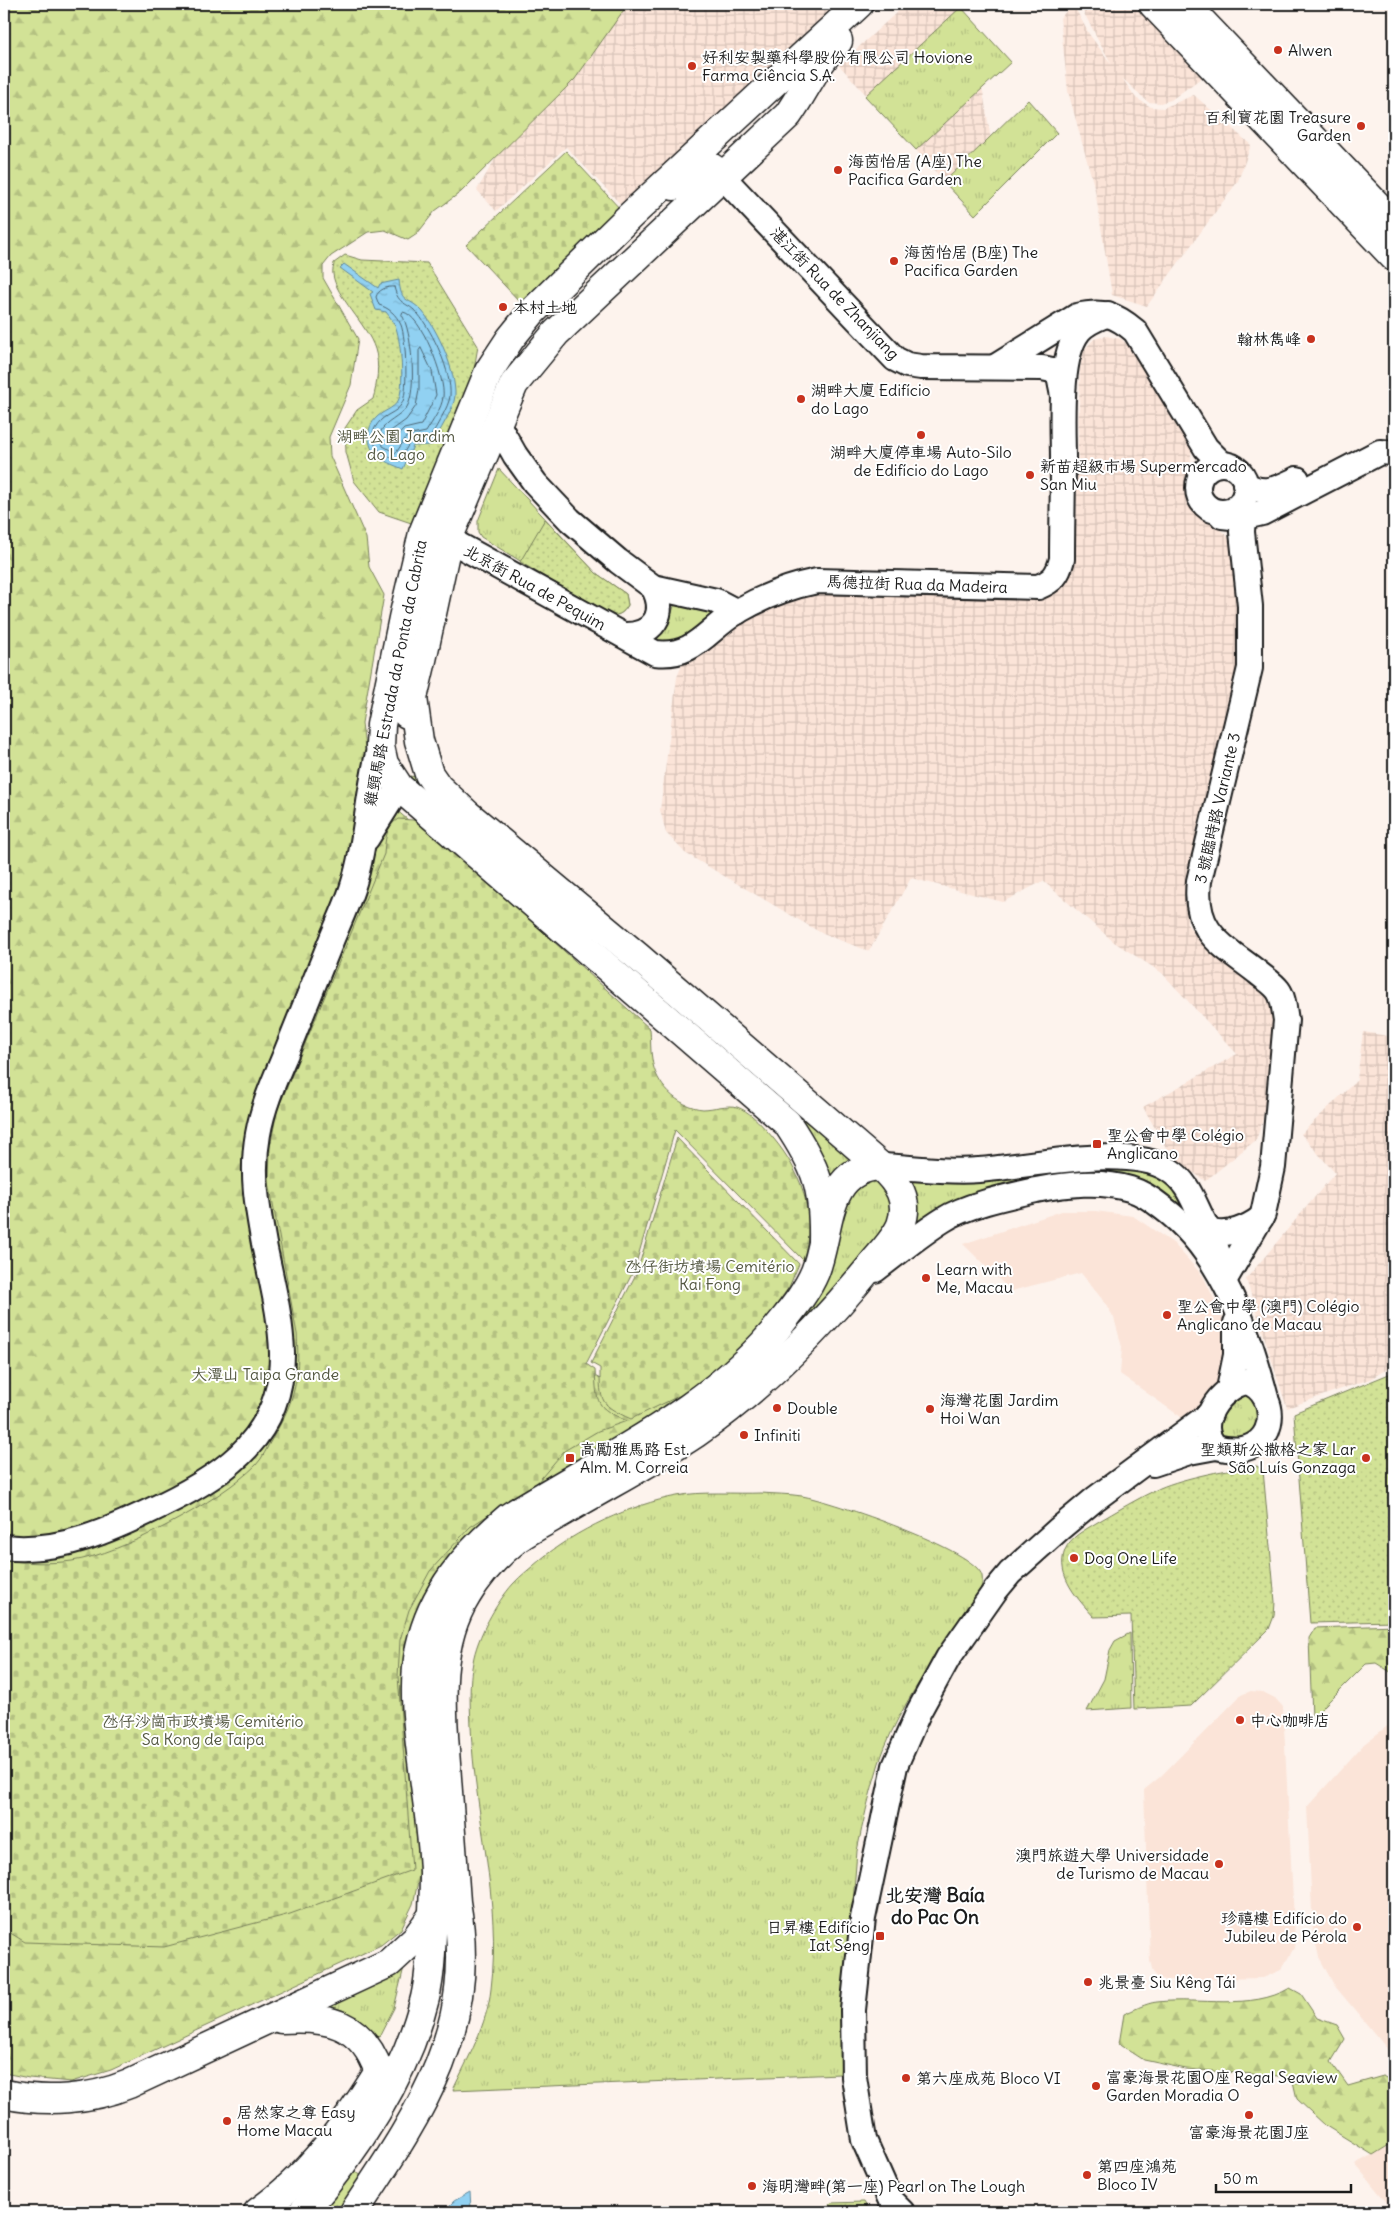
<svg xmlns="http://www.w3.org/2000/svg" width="1398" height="2216" viewBox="0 0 1398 2216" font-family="Delius,'LXGW WenKai TC',sans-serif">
<defs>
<pattern id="industrial-grid" width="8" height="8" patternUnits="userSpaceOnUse" patternTransform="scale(1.25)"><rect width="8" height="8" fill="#fbe4d8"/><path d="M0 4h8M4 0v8" fill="none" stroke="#d7c3b9"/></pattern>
<pattern id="grass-tufts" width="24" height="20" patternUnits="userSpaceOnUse" patternTransform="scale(1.25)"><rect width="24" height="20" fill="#d2e296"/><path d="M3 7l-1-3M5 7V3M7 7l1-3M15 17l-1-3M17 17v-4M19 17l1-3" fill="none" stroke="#b4c181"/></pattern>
<pattern id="forest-firs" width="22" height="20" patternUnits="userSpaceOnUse" patternTransform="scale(1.25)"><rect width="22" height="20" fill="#d2e296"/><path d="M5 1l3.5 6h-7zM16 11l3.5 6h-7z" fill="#b4c181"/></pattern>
<pattern id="cemetery-stones" width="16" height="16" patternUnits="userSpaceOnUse" patternTransform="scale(1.25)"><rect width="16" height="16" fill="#d2e296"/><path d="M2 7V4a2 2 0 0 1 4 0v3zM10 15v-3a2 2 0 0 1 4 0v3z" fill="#b4c181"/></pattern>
<pattern id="park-dots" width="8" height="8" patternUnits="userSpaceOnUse" patternTransform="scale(1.25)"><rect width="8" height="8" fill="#d2e296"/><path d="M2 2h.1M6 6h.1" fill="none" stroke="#b4c181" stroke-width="1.8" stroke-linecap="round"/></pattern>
<pattern id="water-ripples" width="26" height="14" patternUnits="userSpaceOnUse" patternTransform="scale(1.25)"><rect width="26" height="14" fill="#91d1f2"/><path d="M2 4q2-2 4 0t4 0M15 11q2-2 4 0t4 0" fill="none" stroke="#7cb3cf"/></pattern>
</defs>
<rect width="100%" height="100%" fill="#fdf3ed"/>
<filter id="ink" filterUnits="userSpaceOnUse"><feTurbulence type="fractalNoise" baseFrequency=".02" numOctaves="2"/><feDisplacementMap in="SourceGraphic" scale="10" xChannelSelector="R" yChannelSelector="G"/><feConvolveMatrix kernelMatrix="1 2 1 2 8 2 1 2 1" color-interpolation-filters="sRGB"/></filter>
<g filter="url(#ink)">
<!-- built -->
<g fill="#fbe4d8">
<path d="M1062,1211h33l38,5 40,27 30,33 18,37 7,28v30l-40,51 -68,-48 2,-27 -8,-29 -8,-14 -25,-31 -70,18 -48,-47z"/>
<path d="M1251,1691l12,1 12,6 8,9 12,232 -1,9 -13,22 -18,8 -98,2 -7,-2 -5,-6 -3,-11 -6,-171 17,-14 80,-81z"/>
<path d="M1394,1721v336l-60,-72 -15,-28 -6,-25 -6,-125 57,-63z"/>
<path d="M1394,2143v68l-39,-47z"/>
</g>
<!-- industrial -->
<g fill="url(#industrial-grid)">
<path d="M555,4h292l-220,207 -61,-64 -70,64 -19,-21 39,-67z"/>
<path d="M906,4h34l3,2 22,2 5,35 13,49 8,48 -37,52 -115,-127z"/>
<path d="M1073,4l16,30 23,31 -33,-61h53l72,72 -33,24 -11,3 -12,-1 -26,-24 14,20 15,9 12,1 31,-13 57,50 -13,36 -91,125 -35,-11 -17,-105 -27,-99 -8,-73z"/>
<path d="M1106,336l15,3 15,13 56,93 -3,36 2,21 15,16 27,23 9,94 -5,42 -48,195 -2,52 15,20 57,40 14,16 3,39 -14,84 -6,17 -51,41 -34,-25 -28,-49 94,-53 -75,-81 -48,-31 -71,-61 -40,21 -92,-24 -42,73 -46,-17 -138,-81 -19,-20 -6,-23 17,-133 8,-19 58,-40 51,-22 56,-8 179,8h19l18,-15 9,-20 5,-193 3,-17 11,-12z"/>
<path d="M1363,1032l31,5v328l-24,14 -83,29 -41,-129 89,-106 -34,-39 56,-54z"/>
</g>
<!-- grass -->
<g fill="url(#grass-tufts)" stroke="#777f59">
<path d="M961,7l50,55 -95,88 -51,-54z"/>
<path d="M1028,100l29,33 -82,82 -31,-33z"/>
<path d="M499,469l97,104 30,21 2,11c-5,9 -11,12 -21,9l-126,-77 -3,-5v-11z"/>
<path d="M675,603l37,7c1,19 -26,28 -40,35l-19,-5 15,-15z"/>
<path d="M409,776l8,1 437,382 -20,23 -427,-405z"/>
<path d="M1123,1167l30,5 18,11 17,27 -35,-22 -85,-15 2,-4z"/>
<path d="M1036,1173l2,9 -72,19 -52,22c3,-17 5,-31 -4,-46l53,6z"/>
<path d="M869,1181c37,4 27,39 12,61l-95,105 -88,74 -194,121 -29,27 -18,27 -14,29 -7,27 -1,41 10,162h-6l-12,-164 1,-42 8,-29 16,-28 17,-28 28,-25 194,-122 82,-70 48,-65 10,-24 5,-32 8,-23 14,-18z"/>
<path d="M1246,1393l12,7 2,23 -12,17 -29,-3 -2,-19 11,-17z"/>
<path d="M761,1493c13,1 28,1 41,3 29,5 175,54 180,80 4,20 -29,54 -40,71 -24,36 -49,74 -63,116 -9,29 -16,58 -22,88l-17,223 -387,16c15,-32 34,-65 38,-101 11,-89 -17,-175 -20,-263 -1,-21 -2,-44 2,-64 4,-25 23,-59 40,-78 8,-9 18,-16 27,-24 34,-29 92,-56 137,-64 23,-5 59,-2 84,-3z"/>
<path d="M1130,1633l1,75 -44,3 17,-32 6,-29 5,-9z"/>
<path d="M405,1963l-11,45 -19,37 -49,-36z"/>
<path d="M332,2156l36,24 -23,32h-68z"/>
<path d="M864,2202l6,10h-47l8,-9z"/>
</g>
<!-- forest -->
<g fill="url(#forest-firs)" stroke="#777f59">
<path d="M4,4h629l-10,7 -48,68 -114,113 -26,19 -18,23 -9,6 -23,-10 -17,2 -37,24 -8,10v12l35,61 -7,46 -22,52 1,19 36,82 3,29 15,28 -22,128 7,58 13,17 52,44 143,525 37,19 62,-1 9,13 -71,40 -114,75 -43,37 -44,71 -8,59 15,193 -7,31 -12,25 -20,16 -270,125 -40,12 -42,-4 -25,-5z"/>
<path d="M1394,1625v49l-18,-11 -10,1 -54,54 -3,-80 6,-10z"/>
<path d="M1290,1988l11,6 16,24 20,7 8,14 -14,23 17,24 35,-10 11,7v59l-21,13 -47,-29 -29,-27 -5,-22 -106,-8 -42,-9 -25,-16 5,-30c10,-4 22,-11 33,-12 43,-5 94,9 133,-14z"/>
</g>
<!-- cemetery -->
<g fill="url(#cemetery-stones)" stroke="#777f59">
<path d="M566,151l56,60 -100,93 -56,-59z"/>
<path d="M398,819l15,1 10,3 227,206c1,10 0,20 2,30 3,25 25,48 51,50 10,0 24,-5 34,-2 12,4 22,15 30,24 33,36 51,81 36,129l-128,-130 -41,140 -48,94 9,6c2,34 0,37 32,51l-29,10 -34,20 -27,32 -67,44 -40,44 -21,39 -9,30 -2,36 14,194 -122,44 -126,33 -139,-5 -21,-13v-369c22,3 46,4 68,1 50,-7 148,-60 184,-96 7,-7 11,-18 16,-26 23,-39 28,-59 25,-105l-28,-152 1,-35 7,-36 107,-257c1,-13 2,-28 14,-35z"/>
<path d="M677,1138l122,126 -10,23 -18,26 -23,27 -44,44 -73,35c-31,-14 -31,-17 -31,-51l-9,-5 46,-91z"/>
</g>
<!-- park -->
<g fill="url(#park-dots)" stroke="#777f59">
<path d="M345,255l17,5 65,3 51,83 -10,59 -48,121 -41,-14 -25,-31 -8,-29 -1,-24 12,-18 16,-11c4,-14 7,-35 2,-50 -8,-25 -40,-53 -42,-75 -1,-3 1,-8 1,-11z"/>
<path d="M545,519l51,54 30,21 2,11c-5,9 -11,12 -21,9l-87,-52z"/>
<path d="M1394,1372v249l-84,2 -16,-210z"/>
<path d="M1257,1466l6,4 12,132 -1,14 -5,13 -78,77 -57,3 -3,-93 -37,1c-15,-17 -39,-41 -29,-67 5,-13 20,-20 31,-27 21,-12 42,-25 64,-35 23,-10 72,-20 97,-22z"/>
</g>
<!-- water -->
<g fill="url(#water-ripples)" stroke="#62899c">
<path d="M344,264l34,24 2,-4 19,-4c2,25 9,16 23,31 16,19 34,60 33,85 -1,13 -17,37 -23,49l-19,1 -10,23c-16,-7 -33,-11 -34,-31 -1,-9 2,-15 8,-21 6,-6 16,-8 21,-16 7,-13 3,-59 -2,-73 -2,-6 -6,-11 -10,-16l-10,-2 -6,-16 3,-2 -33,-24z"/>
<path d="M470,2192l1,16 -2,4h-26l11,-11z"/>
</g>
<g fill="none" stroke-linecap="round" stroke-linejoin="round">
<!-- shore -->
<g stroke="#4b6472" stroke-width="1">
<path d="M394,287c5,20 13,14 24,27 15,18 34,59 32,82 -1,11 -15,32 -20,42l-20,4 -11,19c-18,-6 -38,-21 -18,-41 7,-7 18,-8 22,-19 5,-13 3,-63 -2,-76 -5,-11 -12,-17 -22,-20l-3,-8c2,-7 11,-11 18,-10z"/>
<path d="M403,312c18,2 43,67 40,85 -1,11 -11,25 -17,35l-19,4 -11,17 -13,-7 -3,-13c5,-12 20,-15 27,-26 10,-16 5,-76 -5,-92z"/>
<path d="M421,348l11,23 4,24 -15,30 -17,4 -13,14 -3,-3v-7l18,-13 10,-14 3,-16v-39z"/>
</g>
<!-- tertiary casing -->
<g stroke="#1c1c1c" stroke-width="28">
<g id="tertiary">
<path d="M721,175l174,184 12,6 14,2 121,1 10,2 7,6 4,20"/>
<path d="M995,367l82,-51c25,-6 38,-2 58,15l71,117 16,16"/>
<path d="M497,423l18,32 20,28 35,37 48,41 35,26 63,14 21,11"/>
<circle cx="1222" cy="488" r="24"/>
<path d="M1245,484c19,13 35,3 52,-5"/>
<path d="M1222,516l19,2 21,-5 118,-61 14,1"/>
<path d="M448,539l207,114c40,5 52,-24 83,-42 26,-15 49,-24 79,-30l221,6c15,-6 20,-12 24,-28 0,-33 1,-66 1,-100 0,-32 -5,-102 16,-128 7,-9 19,-13 29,-17"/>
<path d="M623,635c30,1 45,-21 30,-48"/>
<path d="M367,838l32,-51"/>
<path d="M880,1166c33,1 66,7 99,4 47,-3 151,-27 190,0 16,10 22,25 30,42 7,15 16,29 20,45"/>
<path d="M1198,1224c4,3 9,7 14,8 16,5 37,-5 49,-14"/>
<path d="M875,1270c23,-17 44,-35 68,-50 23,-15 66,-24 93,-30 31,-6 64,-10 94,-1 13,4 23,11 33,19 59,44 85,121 103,190"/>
<path d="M1224,1281l39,-67 10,-47 13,-147c-2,-10 -2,-22 -8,-30 -5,-7 -14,-12 -21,-18 -36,-28 -64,-40 -58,-91l51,-213v-62l-8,-74 2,-35"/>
<path d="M1246,1382c36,9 35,82 -30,65 -24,-22 5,-60 30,-65z"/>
<path d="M1229,1389l7,-34v-32"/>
<path d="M1153,1464l36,-12 27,-5"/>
<path d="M4,1547c55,7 109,-18 158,-42 66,-32 121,-71 120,-152 -1,-37 -11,-74 -18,-109 -7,-38 -13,-72 -6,-110 5,-29 17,-55 28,-81 15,-38 30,-75 45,-112 7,-17 15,-34 21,-52 15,-46 15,-96 28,-143"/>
<path d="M902,2212l-11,-11 -27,-61 -10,-63 -1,-67 10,-92 32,-152 24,-55 29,-53 47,-67 15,-18 49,-44 36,-30 115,-85"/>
</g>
</g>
<!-- secondary casing -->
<g stroke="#1c1c1c" stroke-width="31">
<g id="secondary">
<path d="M674,186c16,-16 27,-31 47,-11"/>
<path d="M281,2019c46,-3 81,3 98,53"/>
<path d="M4,2094c41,9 86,6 125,-10l260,-121 27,-25 16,-22"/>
</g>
</g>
<!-- primary casing -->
<g stroke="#1c1c1c" stroke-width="31">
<g id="primary">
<path d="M1153,4l241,253"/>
<path d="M1185,4l209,219"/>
<path d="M407,714l6,-16 9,-38 26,-121 66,-155 42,-51 232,-218c17,-24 29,-53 50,-74"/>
<path d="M823,1242c1,-55 -6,-74 -36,-119l-388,-336 -15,-23 -4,-18 1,-21 22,-107 20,-85 66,-162 21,-32 22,-27 98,-96 229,-212"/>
<path d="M258,2212c52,-36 89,-89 122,-142"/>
<path d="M303,2212c52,-59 103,-136 122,-214 5,-21 6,-43 7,-65 1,-20 2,-40 2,-61 -1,-32 -6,-64 -10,-95 -5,-42 -13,-87 -4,-130 12,-55 47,-95 89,-130 92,-58 204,-107 273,-195 12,-15 25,-31 33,-50 16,-40 8,-103 65,-106"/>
<path d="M354,2212c66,-99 125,-184 102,-310 -3,-41 -6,-83 -9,-124 -4,-61 -14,-129 20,-183 13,-22 31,-41 51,-57 14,-10 31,-18 46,-27 44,-26 90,-50 132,-78 65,-45 124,-105 174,-166 10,-13 25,-27 31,-42 9,-25 -3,-43 -21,-59l-243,-210 -169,-141 -30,-28 -9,-13 -10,-33 -6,-43"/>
</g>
</g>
<!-- tertiary -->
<use href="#tertiary" stroke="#fff" stroke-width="24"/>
<!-- secondary -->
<use href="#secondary" stroke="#fff" stroke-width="28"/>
<!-- primary -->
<use href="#primary" stroke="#fff" stroke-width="28"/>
</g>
</g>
<!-- markers -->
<g fill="#c8321e" stroke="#fff" stroke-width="2">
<circle cx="1278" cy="50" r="5"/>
<circle cx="692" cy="66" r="5"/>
<circle cx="1361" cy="126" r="5"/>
<circle cx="838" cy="170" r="5"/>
<circle cx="894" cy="261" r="5"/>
<circle cx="503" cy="307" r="5"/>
<circle cx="1311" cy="339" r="5"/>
<circle cx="801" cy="399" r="5"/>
<circle cx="921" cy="435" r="5"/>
<circle cx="1030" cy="475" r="5"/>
<rect x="1092" y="1139" width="10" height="10" rx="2.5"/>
<circle cx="926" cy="1278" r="5"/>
<circle cx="1167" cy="1315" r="5"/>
<circle cx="777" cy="1408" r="5"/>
<circle cx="930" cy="1409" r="5"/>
<circle cx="744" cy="1435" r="5"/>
<rect x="565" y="1453" width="10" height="10" rx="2.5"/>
<circle cx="1366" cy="1458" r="5"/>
<circle cx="1074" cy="1558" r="5"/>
<circle cx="1240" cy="1720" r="5"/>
<circle cx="1219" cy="1864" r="5"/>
<circle cx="1357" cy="1927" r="5"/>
<rect x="875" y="1931" width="10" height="10" rx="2.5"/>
<circle cx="1088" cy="1982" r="5"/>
<circle cx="906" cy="2078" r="5"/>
<circle cx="1096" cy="2086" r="5"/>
<circle cx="1249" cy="2115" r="5"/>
<circle cx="227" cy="2121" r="5"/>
<circle cx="1087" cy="2175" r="5"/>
<circle cx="752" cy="2186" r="5"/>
</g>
<g text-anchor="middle" stroke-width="4" stroke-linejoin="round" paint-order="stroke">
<!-- poi labels -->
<g font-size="16" fill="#1c1c1c" stroke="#fff" text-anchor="start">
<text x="1288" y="56">Alwen</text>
<text x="702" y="63">好利安製藥科學股份有限公司 Hovione<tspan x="702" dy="18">Farma Ciência S.A.</tspan></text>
<text x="1351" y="123" text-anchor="end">百利寶花園 Treasure<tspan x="1351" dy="18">Garden</tspan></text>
<text x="848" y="167">海茵怡居 (A座) The<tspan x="848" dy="18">Pacifica Garden</tspan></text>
<text x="904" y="258">海茵怡居 (B座) The<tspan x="904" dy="18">Pacifica Garden</tspan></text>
<text x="513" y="313">本村土地</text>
<text x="1301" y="345" text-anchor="end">翰林雋峰</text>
<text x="811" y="396">湖畔大廈 Edifício<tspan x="811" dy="18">do Lago</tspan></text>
<text x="921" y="458" text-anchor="middle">湖畔大廈停車場 Auto-Silo<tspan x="921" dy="18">de Edifício do Lago</tspan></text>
<text x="1040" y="472">新苗超級市場 Supermercado<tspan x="1040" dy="18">San Miu</tspan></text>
<text x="1107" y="1141">聖公會中學 Colégio<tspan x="1107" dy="18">Anglicano</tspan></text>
<text x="936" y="1275">Learn with<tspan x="936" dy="18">Me, Macau</tspan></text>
<text x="1177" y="1312">聖公會中學 (澳門) Colégio<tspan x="1177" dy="18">Anglicano de Macau</tspan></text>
<text x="940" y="1406">海灣花園 Jardim<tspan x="940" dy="18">Hoi Wan</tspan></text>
<text x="787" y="1414">Double</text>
<text x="754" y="1441">Infiniti</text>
<text x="580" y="1455">高勵雅馬路 Est.<tspan x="580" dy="18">Alm. M. Correia</tspan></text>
<text x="1356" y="1455" text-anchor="end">聖類斯公撒格之家 Lar<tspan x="1356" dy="18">São Luís Gonzaga</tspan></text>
<text x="1084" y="1564">Dog One Life</text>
<text x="1250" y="1726">中心咖啡店</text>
<text x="1209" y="1861" text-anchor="end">澳門旅遊大學 Universidade<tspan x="1209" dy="18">de Turismo de Macau</tspan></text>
<text x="1347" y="1924" text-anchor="end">珍禧樓 Edifício do<tspan x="1347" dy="18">Jubileu de Pérola</tspan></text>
<text x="870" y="1933" text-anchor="end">日昇樓 Edifício<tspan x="870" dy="18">Iat Seng</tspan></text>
<text x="1098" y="1988">兆景臺 Siu Kêng Tái</text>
<text x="1106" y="2083">富豪海景花園O座 Regal Seaview<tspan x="1106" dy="18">Garden Moradia O</tspan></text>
<text x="916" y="2084">第六座成苑 Bloco VI</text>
<text x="237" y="2118">居然家之尊 Easy<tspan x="237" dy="18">Home Macau</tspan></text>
<text x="1249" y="2138" text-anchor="middle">富豪海景花園J座</text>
<text x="1097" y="2172">第四座鴻苑<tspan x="1097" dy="18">Bloco IV</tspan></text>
<text x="762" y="2192">海明灣畔(第一座) Pearl on The Lough</text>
</g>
<!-- street labels -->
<g font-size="16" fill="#1c1c1c" stroke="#fff">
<text transform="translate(835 293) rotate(46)" y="6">湛江街 Rua de Zhanjiang</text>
<text transform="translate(917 584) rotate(2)" y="6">馬德拉街 Rua da Madeira</text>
<text transform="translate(535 587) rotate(29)" y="6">北京街 Rua de Pequim</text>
<text transform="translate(395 673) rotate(-79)" y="6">雞頸馬路 Estrada da Ponta da Cabrita</text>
<text transform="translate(1217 808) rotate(-77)" y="6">3 號臨時路 Variante 3</text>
</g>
<!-- park labels -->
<g font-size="16" fill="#535741" stroke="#fff">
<text x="396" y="442">湖畔公園 Jardim<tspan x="396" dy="18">do Lago</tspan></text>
<text x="710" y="1272">氹仔街坊墳場 Cemitério<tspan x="710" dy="18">Kai Fong</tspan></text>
<text x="265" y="1380">大潭山 Taipa Grande</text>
<text x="203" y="1727">氹仔沙崗市政墳場 Cemitério<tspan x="203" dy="18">Sa Kong de Taipa</tspan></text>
</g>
<!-- quarter labels -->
<g font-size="19" font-weight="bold" fill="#1c1c1c" stroke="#fff">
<text x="935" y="1902">北安灣 Baía<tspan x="935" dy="22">do Pac On</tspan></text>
</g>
</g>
<!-- margin -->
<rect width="1398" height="2216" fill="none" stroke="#fff" stroke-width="20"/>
<rect x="10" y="10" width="1378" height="2196" fill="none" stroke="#1c1c1c" stroke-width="2" filter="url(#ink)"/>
<!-- scale -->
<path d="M1216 2184v8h135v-8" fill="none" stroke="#1c1c1c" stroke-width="2.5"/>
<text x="1223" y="2184" font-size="15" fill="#1c1c1c" stroke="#ffffff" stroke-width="4" paint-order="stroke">50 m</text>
</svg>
